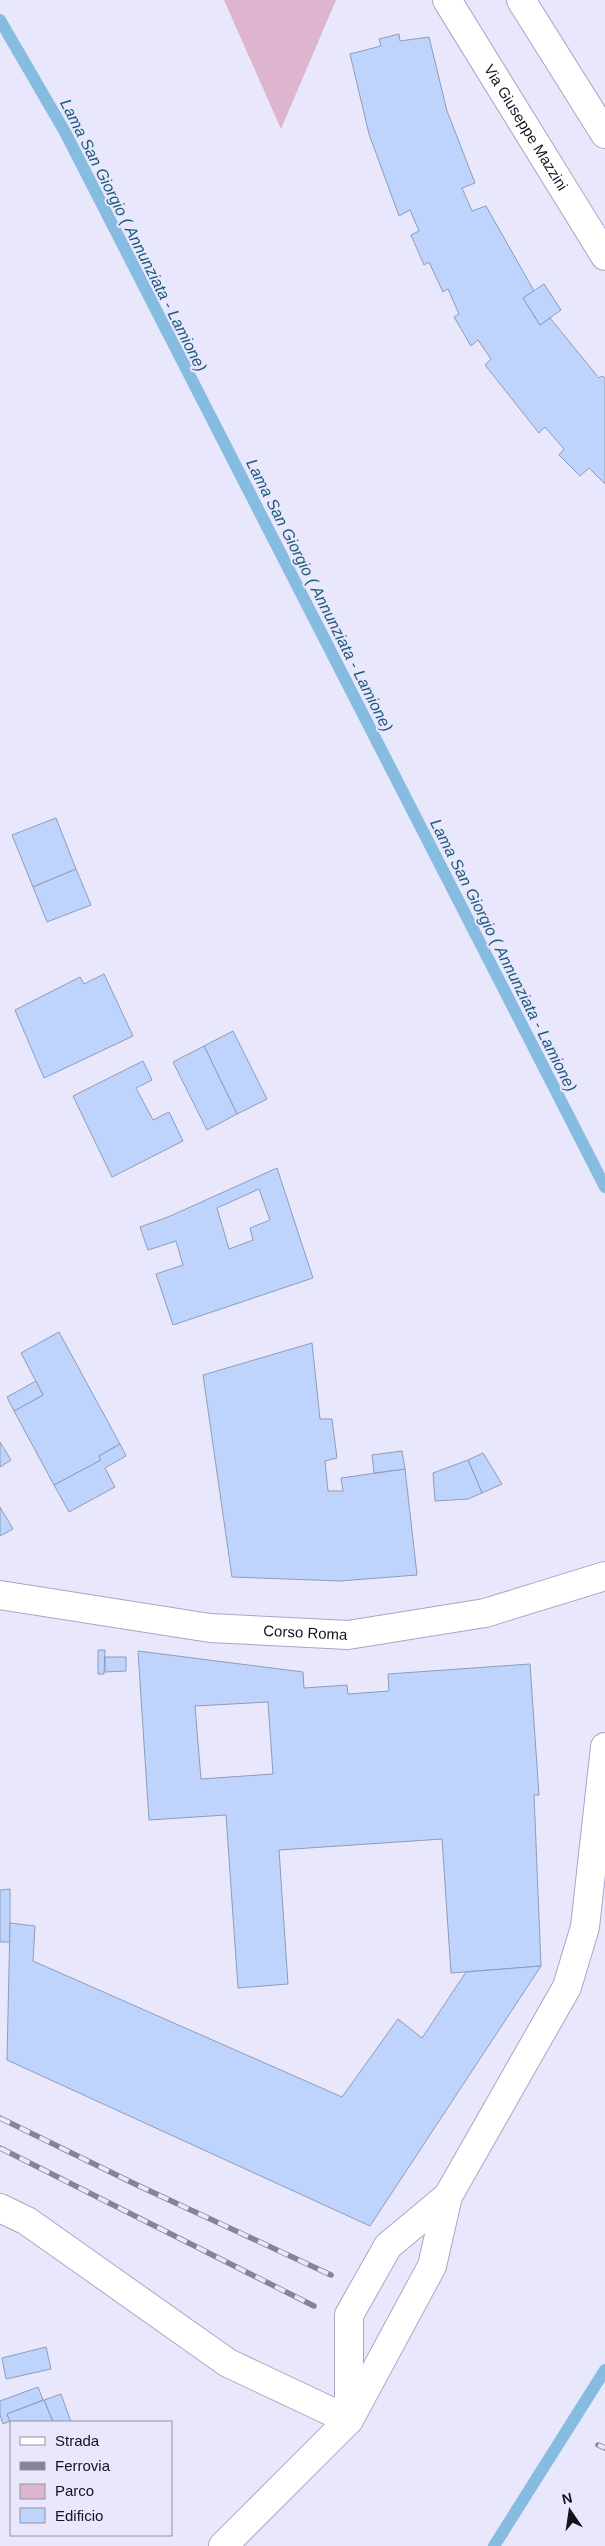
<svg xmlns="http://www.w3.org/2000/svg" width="605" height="2546" viewBox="0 0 605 2546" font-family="Arial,sans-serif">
<rect width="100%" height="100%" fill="#e9e7fb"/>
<!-- green -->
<path fill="#ddb5ce" d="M224,0h112l-55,129z"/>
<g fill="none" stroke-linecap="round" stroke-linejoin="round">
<!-- stream -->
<g stroke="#86bcdf" stroke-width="12">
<path d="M0,20l65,112 540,1055"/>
<path d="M494,2546l111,-176"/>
</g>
</g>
<!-- building -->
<g fill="#bfd4fc" stroke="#8e9cb8" fill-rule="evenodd">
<path d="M399,34l1,7 29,-4 18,74 28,72 -13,5 10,23 14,-5 48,85 -11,7 17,27 10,-7 49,60 3,-2 3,2v106l-16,-16 -9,8 -21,-21 5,-6 -19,-22 -6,6 -54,-68 6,-6 -13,-19 -7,6 -17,-29 5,-3 -11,-25 -5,3 -14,-30 -5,3 -13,-30 8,-4 -9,-21 -11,6 -30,-82 -19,-80 31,-8 -2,-7z"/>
<path d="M544,284l17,26 -21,15 -17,-27z"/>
<path d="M56,818l20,51 -43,18 -21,-52z"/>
<path d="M76,869l15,36 -44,17 -14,-35z"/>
<path d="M104,974l29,62 -89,42 -29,-68 65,-33 4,7z"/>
<path d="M233,1031l34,68 -30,15 -33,-68z"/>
<path d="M204,1046l33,68 -30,16 -34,-68z"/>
<path d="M143,1061l9,19 -16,8 17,32 16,-8 14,29 -71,36 -39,-81z"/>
<path d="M277,1168l36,110 -140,47 -17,-51 27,-9 -7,-24 -28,9 -8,-23 28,-10zM259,1189l11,31 -20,8 3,12 -24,9 -12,-41z"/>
<path d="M59,1332l61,112 -21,12 2,4 -47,25 -40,-74 29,-16 -22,-42z"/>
<path d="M312,1343l8,76h12l5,39 -12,3 3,30h15l-2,-13 64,-9 12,106 -77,6 -108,-4 -29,-202z"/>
<path d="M36,1381l7,14 -29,16 -7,-14z"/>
<path d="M0,1442l11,18 -11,7z"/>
<path d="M120,1444l6,12 -21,12 10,19 -46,25 -15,-27 47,-25 -2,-4z"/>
<path d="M402,1451l3,18 -31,4 -2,-18z"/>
<path d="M483,1453l19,31 -20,9 -14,-33z"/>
<path d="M468,1460l14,33 -14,6 -33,2 -2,-28z"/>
<path d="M0,1507l13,22 -13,7z"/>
<path d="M98,1650h7l-1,24h-6z"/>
<path d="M138,1651l165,21 1,16 43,-3 1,9 41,-3 -1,-17 142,-10 9,131h-5l7,171 -90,7 -9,-134 -163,11 9,134 -50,4 -12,-173 -77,5zM268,1702l5,72 -72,5 -6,-73z"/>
<path d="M105,1657h21v14l-21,1z"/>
<path d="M10,1889v53h-10v-52z"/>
<path d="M10,1923l25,3 -2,35 309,136 56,-78 24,19 44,-66 75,-6 -171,260 -363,-166z"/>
<path d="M46,2347l5,22 -45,10 -4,-21z"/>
<path d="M38,2387l5,13 -36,14 3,7 -7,3 -3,-9v-14z"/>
<path d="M61,2394l10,28h-18l-9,-22z"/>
<path d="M44,2400l9,22h-42v3l-4,-11z"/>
</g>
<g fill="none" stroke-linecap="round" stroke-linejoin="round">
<!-- street casing -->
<g stroke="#a9a6c5" stroke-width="30">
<g id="street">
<path id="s1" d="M447,0l158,256"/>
<path d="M521,0l84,134"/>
<path d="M0,2208l27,13 201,142 121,57"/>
<path d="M349,2417v-102l39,-69 60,-50"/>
<path d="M223,2546l126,-126 83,-154 16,-70 119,-209 18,-60 20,-180"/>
</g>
</g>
<!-- secondary casing -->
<g stroke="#a9a6c5" stroke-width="30">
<g id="secondary">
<path id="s2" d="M0,1595l210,33 138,7 137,-22 120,-37"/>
</g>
</g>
<!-- street -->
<use href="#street" stroke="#fff" stroke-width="28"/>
<!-- secondary -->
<use href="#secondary" stroke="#fff" stroke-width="28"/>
<!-- rail casing -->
<g stroke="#858493" stroke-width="5.5">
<g id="rail">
<path d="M0,2118l137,67 194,90"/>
<path d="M0,2148l314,158"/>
<path d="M598,2445l7,3"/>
</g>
</g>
<!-- rail -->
<use href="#rail" stroke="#e9e7fb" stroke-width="4" stroke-dasharray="11" stroke-linecap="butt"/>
</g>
<g text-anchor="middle" stroke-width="4" stroke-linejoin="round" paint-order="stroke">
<!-- street labels -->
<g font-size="15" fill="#14131e" stroke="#e9e7fb">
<text dy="5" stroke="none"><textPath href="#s1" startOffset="150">Via Giuseppe Mazzini</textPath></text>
<text dy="5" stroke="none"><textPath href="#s2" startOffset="308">Corso Roma</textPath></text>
</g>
<!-- water labels -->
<g font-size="16" font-style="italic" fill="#1b5a7d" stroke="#e9e7fb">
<text transform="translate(134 235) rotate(63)" y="6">Lama San Giorgio ( Annunziata - Lamione)</text>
<text transform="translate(320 595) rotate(63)" y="6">Lama San Giorgio ( Annunziata - Lamione)</text>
<text transform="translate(504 955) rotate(63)" y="6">Lama San Giorgio ( Annunziata - Lamione)</text>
</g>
</g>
<!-- legend -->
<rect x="10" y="2421" width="162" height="115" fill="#e9e7fb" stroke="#9492a3"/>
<rect x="20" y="2437" width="25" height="8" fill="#ffffff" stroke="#9492a3"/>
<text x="55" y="2446" font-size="15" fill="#14131e">Strada</text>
<rect x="20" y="2462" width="25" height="8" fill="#858493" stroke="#9492a3"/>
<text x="55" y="2471" font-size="15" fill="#14131e">Ferrovia</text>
<rect x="20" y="2484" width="25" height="15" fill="#ddb5ce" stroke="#9492a3"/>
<text x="55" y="2496" font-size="15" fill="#14131e">Parco</text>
<rect x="20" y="2508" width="25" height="15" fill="#bfd4fc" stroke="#9492a3"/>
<text x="55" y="2521" font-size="15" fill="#14131e">Edificio</text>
<!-- north arrow -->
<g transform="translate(570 2511) rotate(347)" stroke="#e9e7fb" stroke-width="4" paint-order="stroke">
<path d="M0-4L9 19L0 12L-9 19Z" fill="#14131e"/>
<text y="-8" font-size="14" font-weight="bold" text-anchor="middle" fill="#14131e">N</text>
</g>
</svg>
